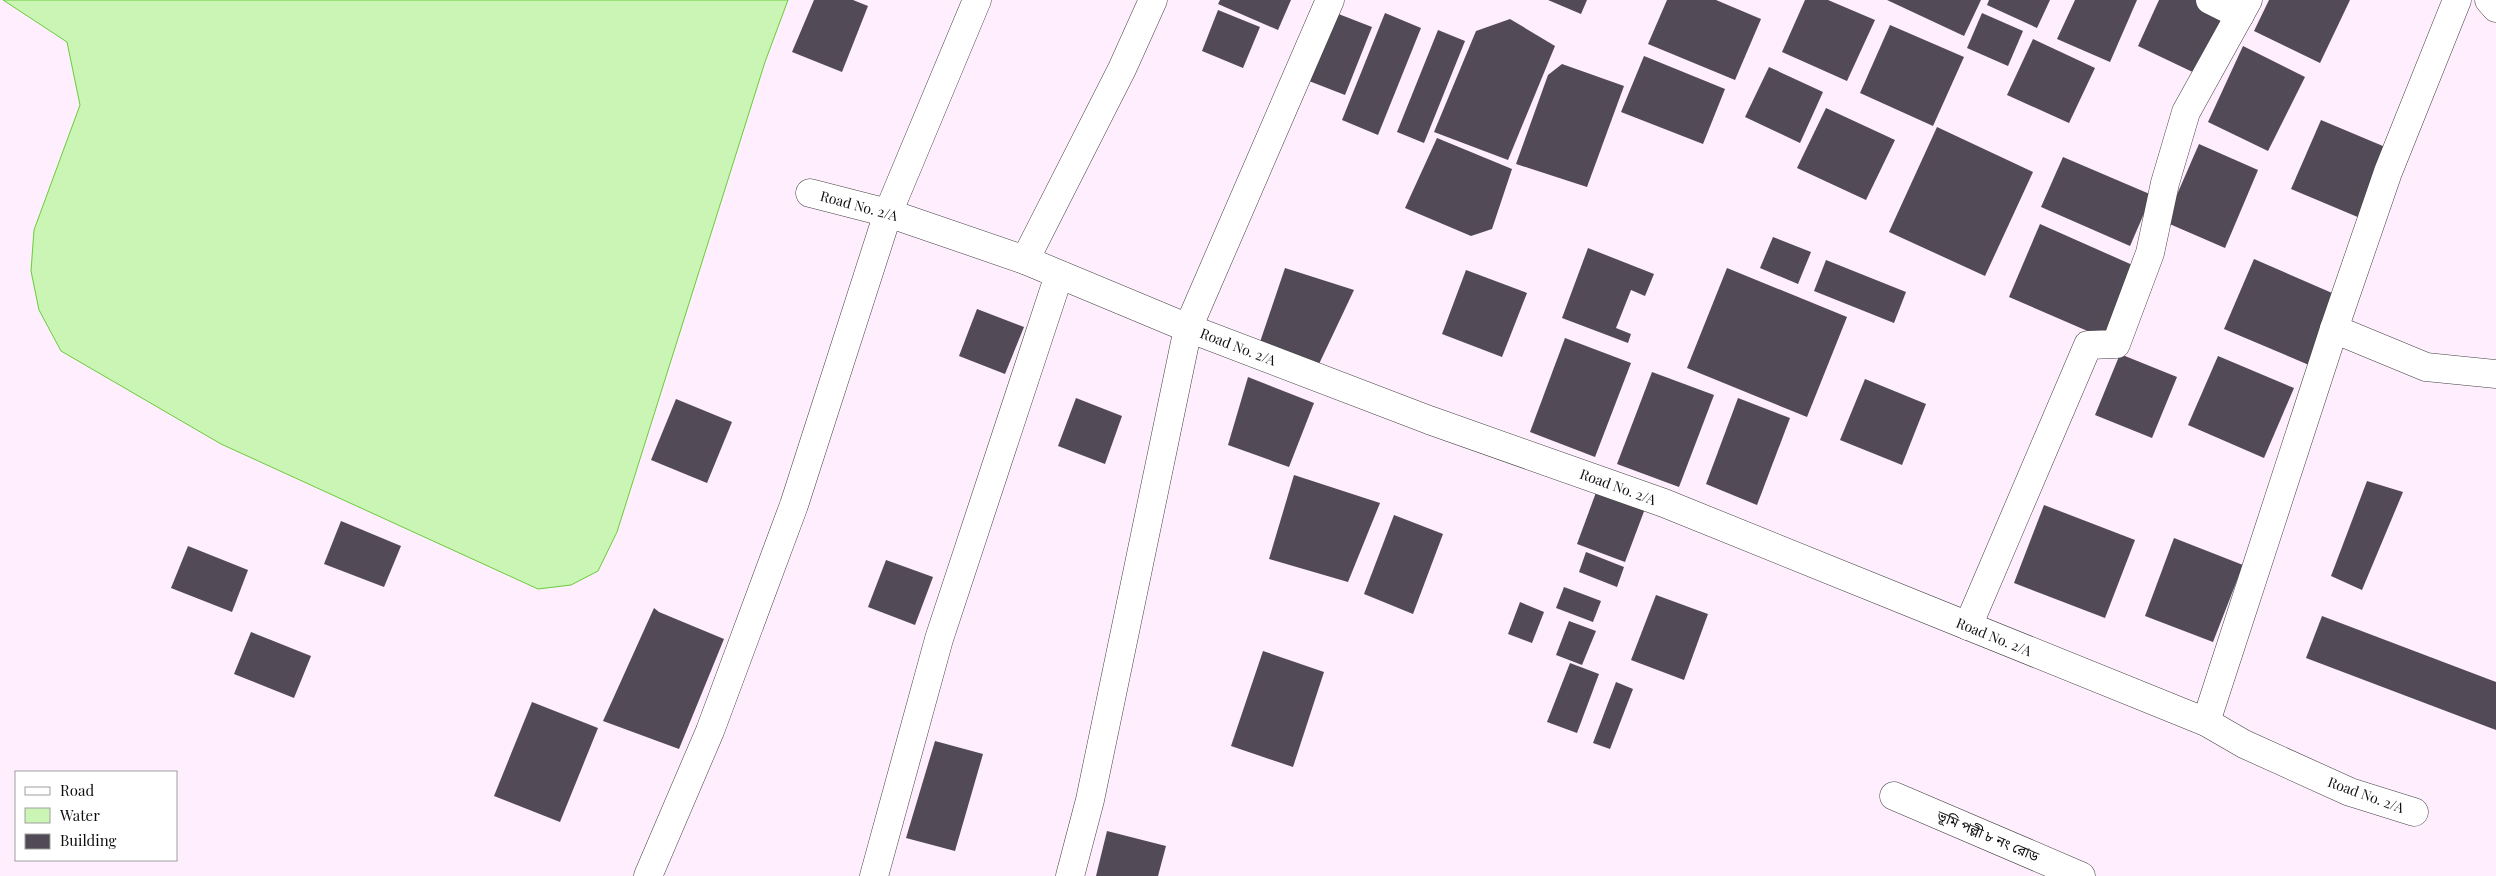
<svg xmlns="http://www.w3.org/2000/svg" width="2496" height="876" viewBox="0 0 2496 876" font-family="'Playfair Display','Noto Sans Bengali',serif">
<rect width="100%" height="100%" fill="#ffeefd"/>
<!-- water -->
<path fill="#caf5b4" stroke="#68cc3b" d="M3,0h785l-23,62 -148,470 -19,39 -27,14 -33,4 -317,-145 -160,-93 -22,-41 -8,-39 3,-41 46,-125 -13,-63z"/>
<!-- building -->
<g fill="#524a56">
<path d="M814,0h39l15,6 -26,66 -50,-20z"/>
<path d="M1220,0h71l-13,30 -60,-26z"/>
<path d="M1548,0h39l-6,14z"/>
<path d="M1667,0h49l45,19 -26,61 -87,-36z"/>
<path d="M1805,0h23l47,20 -28,61 -65,-29z"/>
<path d="M1887,0h94l-17,36z"/>
<path d="M1989,0h61l-13,28 -50,-23z"/>
<path d="M2075,0h62l-27,62 -53,-23z"/>
<path d="M2159,0h40l31,15 -29,61 -63,-30z"/>
<path d="M2269,0h81l-30,63 -66,-32z"/>
<path d="M1218,10l42,17 -17,41 -41,-17z"/>
<path d="M1336,13l36,14 -27,68 -36,-14z"/>
<path d="M1385,13l36,15 -43,107 -36,-15z"/>
<path d="M1982,13l41,18 -15,35 -41,-18z"/>
<path d="M1510,19l45,27 -47,114 -74,-28 42,-101z"/>
<path d="M1890,25l74,32 -31,69 -73,-33z"/>
<path d="M1438,30l27,11 -41,102 -27,-11z"/>
<path d="M2033,39l62,29 -26,55 -62,-28z"/>
<path d="M2243,46l62,31 -37,74 -60,-29z"/>
<path d="M1644,56l81,33 -22,55 -82,-32z"/>
<path d="M1562,64l62,22 -37,101 -71,-23 32,-89z"/>
<path d="M1769,67l54,25 -23,51 -55,-26z"/>
<path d="M1826,108l69,32 -29,60 -69,-32z"/>
<path d="M2321,120l69,29 -30,69 -69,-29z"/>
<path d="M1937,127l96,45 -48,104 -96,-44z"/>
<path d="M1437,138l75,31 -20,60 -21,7 -66,-28z"/>
<path d="M2199,144l59,26 -33,78 -60,-26z"/>
<path d="M2063,157l89,38 -22,51 -89,-39z"/>
<path d="M2040,224l97,43 -31,72 -97,-42z"/>
<path d="M1773,237l38,15 -13,32 -38,-16z"/>
<path d="M1588,248l66,26 -9,22 -14,-6 -15,38 15,6 -3,9 -66,-25z"/>
<path d="M2254,259l85,37 -30,69 -85,-36z"/>
<path d="M1826,260l80,32 -12,31 -80,-32z"/>
<path d="M1285,268l69,22 -35,74 -59,-22z"/>
<path d="M1727,268l120,49 -40,100 -120,-49z"/>
<path d="M1466,270l61,23 -25,64 -60,-23z"/>
<path d="M977,309l47,18 -19,47 -46,-18z"/>
<path d="M1565,338l66,25 -36,94 -65,-25z"/>
<path d="M2120,354l57,23 -25,61 -57,-23z"/>
<path d="M2218,356l76,32 -30,70 -76,-33z"/>
<path d="M1652,372l62,23 -35,92 -62,-23z"/>
<path d="M1248,377l66,26 -25,64 -61,-22z"/>
<path d="M1865,379l61,25 -24,61 -62,-25z"/>
<path d="M1076,398l46,18 -17,48 -47,-18z"/>
<path d="M1738,398l52,20 -33,87 -51,-21z"/>
<path d="M676,399l56,23 -25,61 -56,-23z"/>
<path d="M1294,475l86,28 -32,79 -79,-23z"/>
<path d="M2367,481l36,11 -41,98 -31,-14z"/>
<path d="M1598,487l48,19 -21,56 -48,-18z"/>
<path d="M2044,505l91,35 -30,78 -91,-35z"/>
<path d="M1394,515l49,19 -30,80 -49,-20z"/>
<path d="M341,521l60,25 -17,41 -60,-23z"/>
<path d="M2174,538l69,27 -30,77 -68,-26z"/>
<path d="M188,546l60,24 -16,42 -61,-24z"/>
<path d="M1586,552l38,15 -7,20 -38,-15z"/>
<path d="M886,560l47,17 -18,48 -47,-18z"/>
<path d="M1564,587l37,14 -8,21 -37,-14z"/>
<path d="M1656,595l52,19 -24,66 -53,-20z"/>
<path d="M1520,602l24,10 -12,31 -24,-9z"/>
<path d="M654,608l5,4 65,27 -45,110 -76,-28z"/>
<path d="M2322,616l174,66v48l-190,-72z"/>
<path d="M1569,621l27,10 -14,34 -26,-10z"/>
<path d="M251,632l60,24 -17,42 -60,-24z"/>
<path d="M1263,651l61,21 -31,95 -62,-21z"/>
<path d="M1570,663l29,11 -22,59 -30,-11z"/>
<path d="M1616,682l17,7 -23,60 -17,-6z"/>
<path d="M532,702l66,26 -38,94 -66,-26z"/>
<path d="M935,741l48,13 -28,97 -49,-13z"/>
<path d="M1107,831l59,15 -8,30h-62z"/>
</g>
<g fill="none" stroke-linecap="round" stroke-linejoin="round">
<!-- minor casing -->
<g stroke="#414141" stroke-width="29">
<g id="minor">
<path d="M2210,0l30,15"/>
<path d="M2489,0l7,8"/>
<path d="M810,193l78,20 137,47 163,68 241,92 235,83 542,219 38,22 106,48 64,20"/>
<path d="M1025,260l97,-191 31,-69"/>
<path d="M2334,329l54,-157 69,-172"/>
<path d="M1968,626l120,-281 28,-1 34,-91 15,-70 21,-71 62,-112"/>
<path d="M2206,722l128,-393 92,38 70,7"/>
<path d="M1894,796l187,80"/>
<path d="M648,876l62,-145 84,-226 94,-292 89,-213"/>
<path d="M874,876l65,-237 120,-364"/>
<path d="M1070,876l20,-76 98,-472 142,-328"/>
</g>
</g>
<!-- minor -->
<use href="#minor" stroke="#fff" stroke-width="28"/>
</g>
<g text-anchor="middle" stroke-width="5" stroke-linejoin="round" paint-order="stroke">
<!-- street labels -->
<g font-size="14" fill="#0e0e0e" stroke="#fff">
<text transform="translate(859 206) rotate(15)" y="5">Road No. 2/A</text>
<text transform="translate(1238 347) rotate(21)" y="5">Road No. 2/A</text>
<text transform="translate(1618 487) rotate(20)" y="5">Road No. 2/A</text>
<text transform="translate(1994 637) rotate(22)" y="5">Road No. 2/A</text>
<text transform="translate(2366 795) rotate(20)" y="5">Road No. 2/A</text>
<text transform="translate(1988 836) rotate(23)" y="5">ভূমি পল্লী ৮ নং রোড</text>
</g>
</g>
<!-- legend -->
<rect x="15" y="771" width="162" height="90" fill="#ffffff" stroke="#9f9f9f"/>
<rect x="25" y="787" width="25" height="8" fill="#ffffff" stroke="#9f9f9f"/>
<text x="60" y="796" font-size="15" fill="#0e0e0e">Road</text>
<rect x="25" y="808" width="25" height="15" fill="#caf5b4" stroke="#9f9f9f"/>
<text x="60" y="821" font-size="15" fill="#0e0e0e">Water</text>
<rect x="25" y="834" width="25" height="15" fill="#524a56" stroke="#9f9f9f"/>
<text x="60" y="846" font-size="15" fill="#0e0e0e">Building</text>
</svg>
